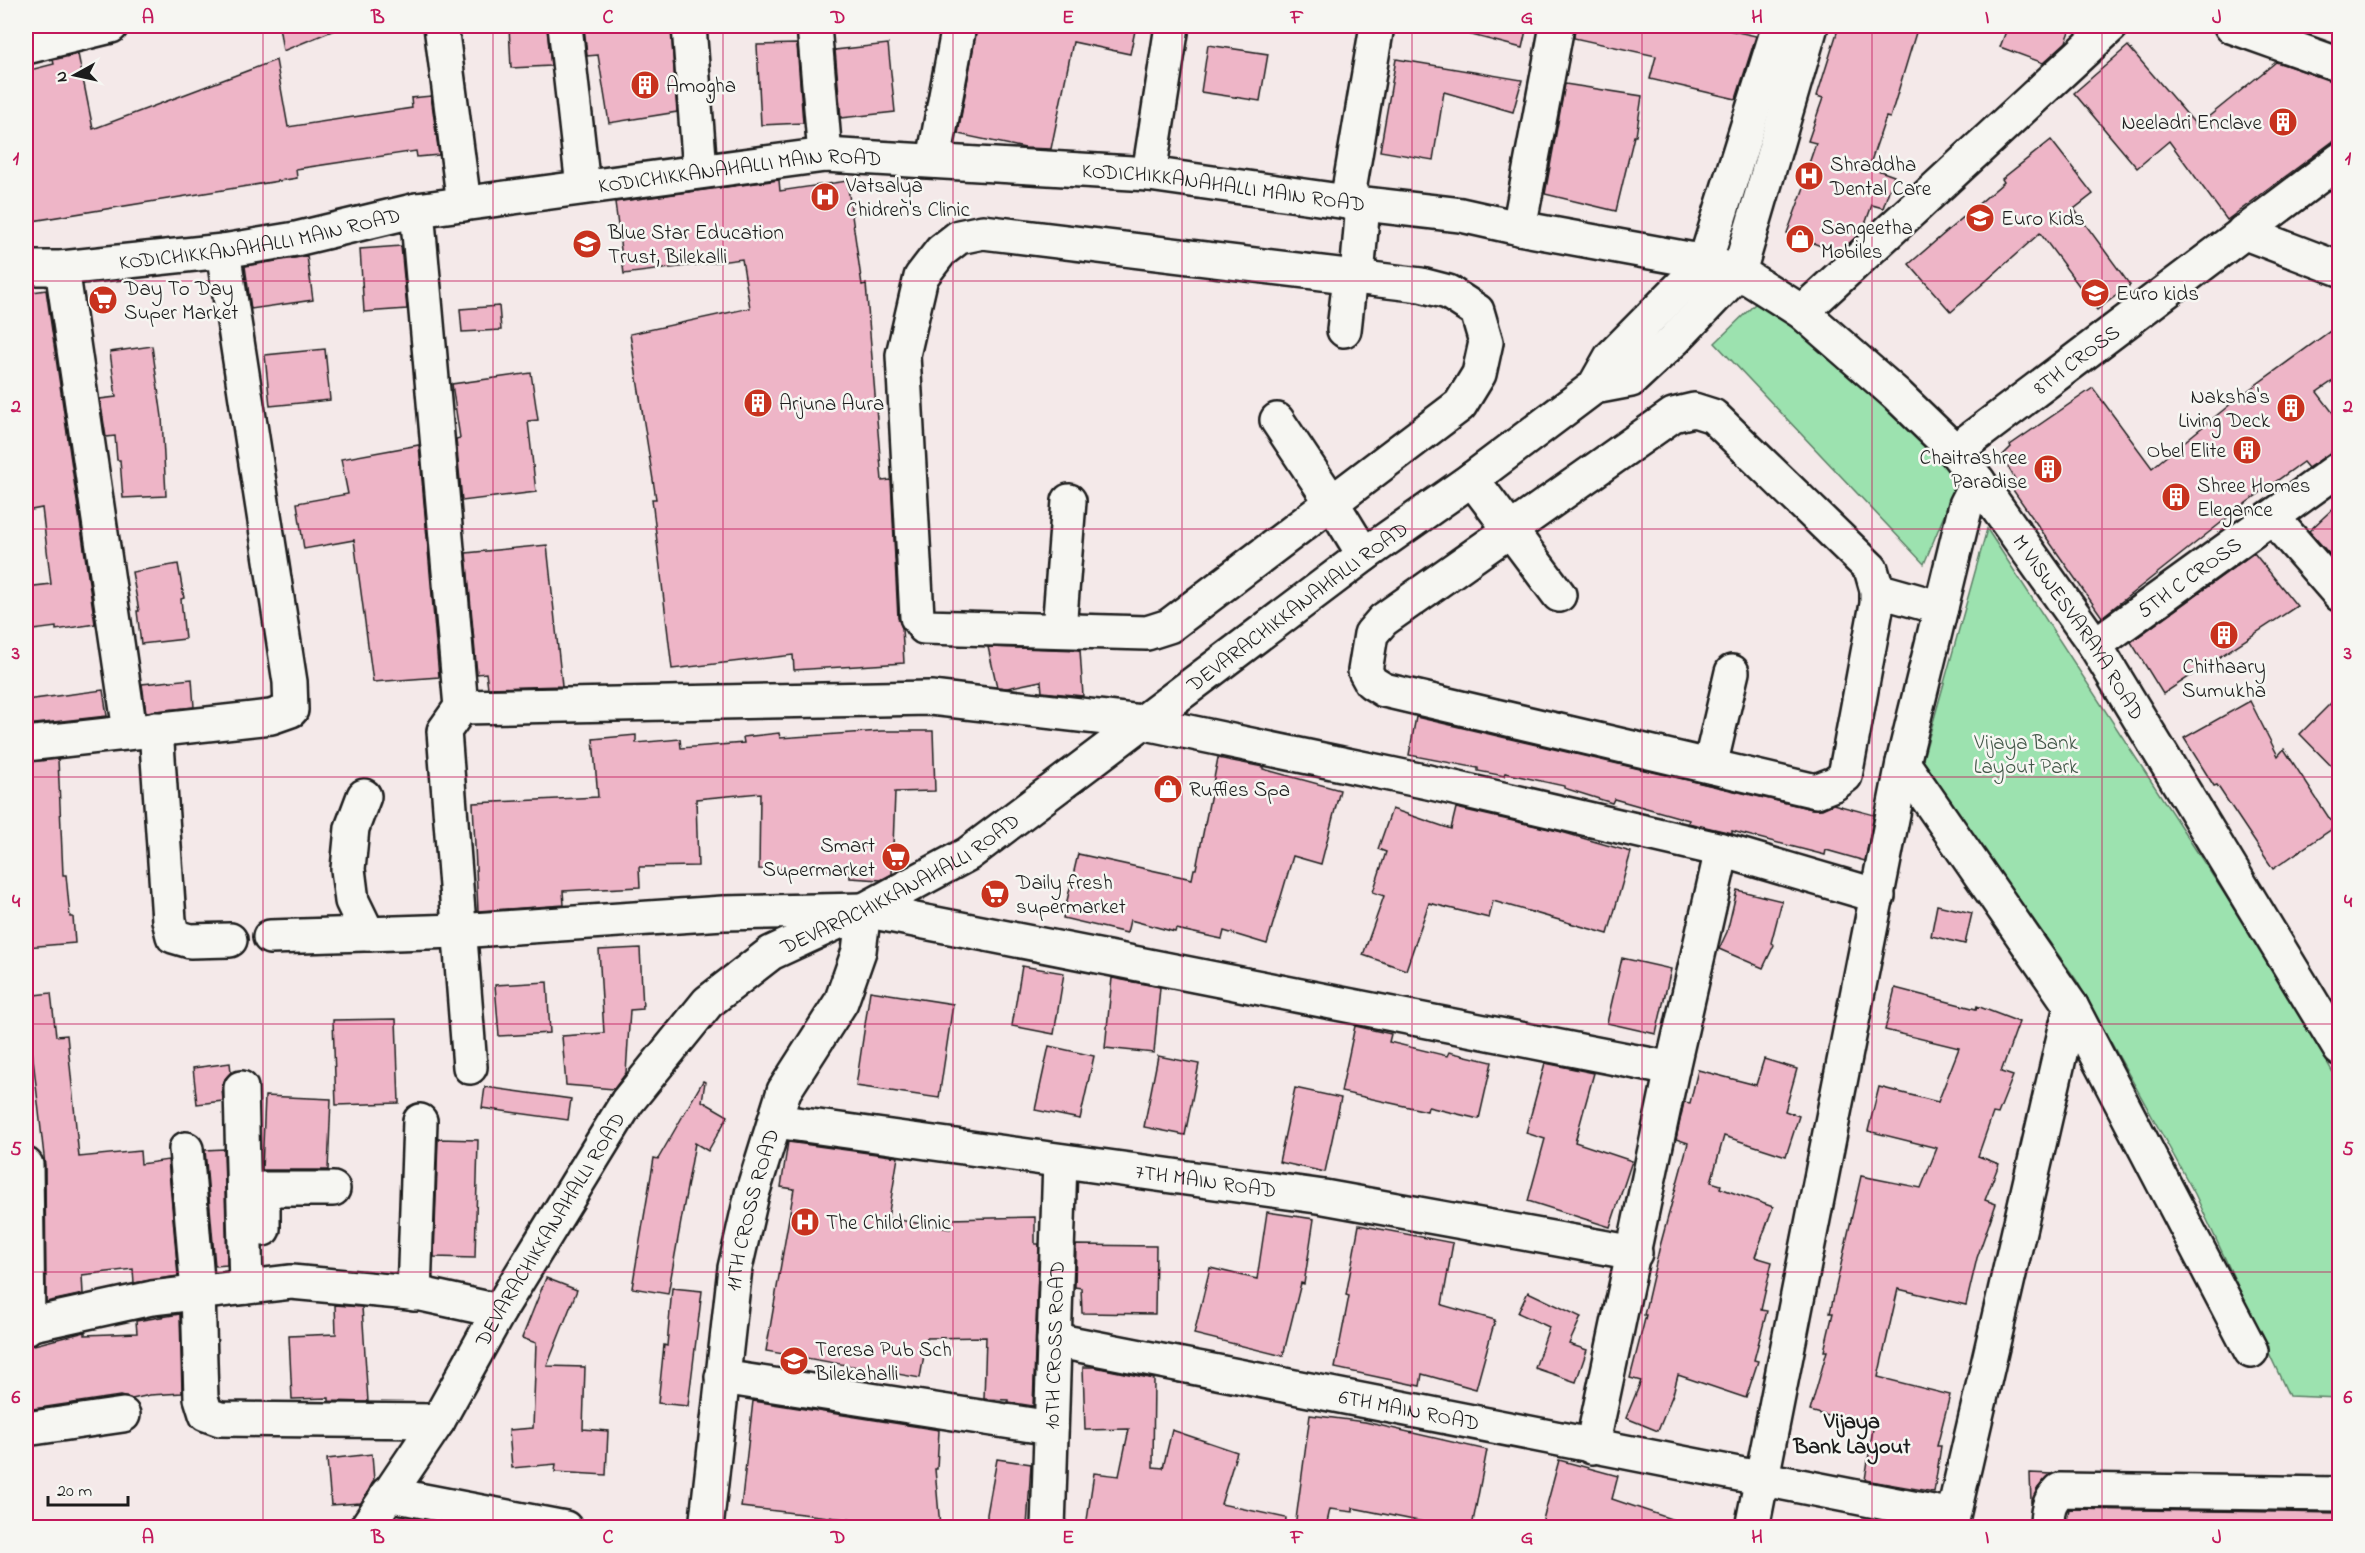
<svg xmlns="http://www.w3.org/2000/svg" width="2365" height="1553" viewBox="0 0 2365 1553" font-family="'Indie Flower',sans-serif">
<rect width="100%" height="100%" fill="#f4e9e9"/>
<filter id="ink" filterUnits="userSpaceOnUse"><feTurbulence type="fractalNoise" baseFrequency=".0167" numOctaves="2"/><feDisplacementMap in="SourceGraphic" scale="12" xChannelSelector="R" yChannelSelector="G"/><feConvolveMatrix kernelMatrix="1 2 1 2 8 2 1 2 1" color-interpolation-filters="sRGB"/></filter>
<g filter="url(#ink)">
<!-- green -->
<g fill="#9ce2af" stroke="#5c7f66" stroke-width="1.5">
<path d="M1756,303l62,39 142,135 -36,87 -209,-221z"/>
<path d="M1987,529l287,441 65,113v315l-50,-2 -94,-202 -118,-213 -155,-219z"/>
</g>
<!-- building -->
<g fill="#eeb5c7" stroke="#1c1c1c" stroke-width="1.5">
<path d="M279,26h65l-61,25z"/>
<path d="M509,26h38l4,40 -40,2z"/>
<path d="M584,26h87l6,86 -68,11 -11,-68 -11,1z"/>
<path d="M977,26h159l-6,28 -57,-12 -22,107 -26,-1 -67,-14z"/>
<path d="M1465,26h62l-5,22 -58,-15z"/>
<path d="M1575,26h135l46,10 -20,63 -86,-20 6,-23 -82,-18z"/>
<path d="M1839,26h79l-28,92 -4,-1 -17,50 25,9 -11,32 -11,-3 -9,25 -24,23 -52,-20 19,-51 -3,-1 13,-38 -8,-2 15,-43 -6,-2z"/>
<path d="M2008,26h64l-6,16 -23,21 -43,-16z"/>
<path d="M797,44l6,79 -42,2 -4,-80z"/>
<path d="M888,44l7,68 -54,6 -6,-68z"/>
<path d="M1208,45l60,9 -8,47 -59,-9z"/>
<path d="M2128,46l69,80 79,-64 64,21v53l-113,84 -58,-79 -32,27 -63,-75z"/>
<path d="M78,54l15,75 183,-69 12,67 124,-19 -1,-10 20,-2 8,59 -22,2 -1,-6 -120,18 1,9 -271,44v-151l28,-7 -1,-4z"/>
<path d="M1396,59l126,21 -9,32 -69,-20 -11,68 -53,-9z"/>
<path d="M1565,84l77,12 -6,40h-2l-18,75 -71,-17z"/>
<path d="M2051,140l42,54 -19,15 56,76 -33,25 -57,-77 -89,79 -42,-48 95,-82 -2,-3z"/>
<path d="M779,180l1,11 67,-10 15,104 4,-1 16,197 9,-1 7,138 4,10 2,35 -110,7 -1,-15 -121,14 -20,-170h4l-26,-165 120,-26 -8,-49 -118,15 -9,-72z"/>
<path d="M401,246l6,63 -43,3 -4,-63z"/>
<path d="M307,256l6,44 -62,9 -6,-43z"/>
<path d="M46,290l49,334 -39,6v-3l-30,4v-44l25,-3 -9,-76 -16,3v-218z"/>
<path d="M499,306l2,24 -39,2 -2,-23z"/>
<path d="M2340,324v52l-23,16 23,30v25l-32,21 -5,-6 -57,41 -144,114 -89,-127 3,-9 -14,-25 9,-9 -1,-2 83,-57 59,80 91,-74z"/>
<path d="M152,346l10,71 4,79 -43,2 -3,-38h-3l-2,-24 -9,1 -6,-38 16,-2 -6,-45z"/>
<path d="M325,349l5,51 -60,6 -5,-51z"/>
<path d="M531,373l7,47 -10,1 8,71 -74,9 -6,-62 4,-1 -8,-54z"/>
<path d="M419,445l20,232 -66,5 -19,-142 -50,9 -7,-46 51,-9 -7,-35z"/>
<path d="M2340,502v64l-31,-35z"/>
<path d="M547,545l15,141 -74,2 -2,-15 -9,1 -11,-121z"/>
<path d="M2254,553l43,53 -134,88 -32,-52z"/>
<path d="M178,564l6,34 -3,1 4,40 -44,5 -4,-33h2l-7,-39z"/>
<path d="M988,647l92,3 3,46 -41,-4 -1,-11 -34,7 -10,-1z"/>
<path d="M192,679l2,28 -48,5 -4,-28z"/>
<path d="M103,690l4,26 -81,9v-25z"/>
<path d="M2340,694v81l-40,-41z"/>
<path d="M2250,701l28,55 6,-7 51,78 -62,42 -56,-84 -3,1 -30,-48z"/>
<path d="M1416,717l396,92h10l11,-5 41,11 -9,46 -39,-11 -1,5 -93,-24v2l-44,-10 1,-3 -75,-21 -2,4 -48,-15v-2l-59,-13 -1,3 -26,-5v-3l-69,-13z"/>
<path d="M881,731h52l2,60 -40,1 -3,82 -11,6 -31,-2v-7l-91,-2 1,-76 -64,6 2,67 -59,1 1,20 -77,4 1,14 -86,6 -5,-108 125,-6 -5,-58 43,-4v8l44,-4 1,9 63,-5 -1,-6 36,-4 1,5z"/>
<path d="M1218,758l45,9v2l77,21 -19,74 -28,-8 -26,88 -43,-13 -2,8 -46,-10 -1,3 -45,-12 -3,13 -64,-15 15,-64 114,25 2,-10h2z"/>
<path d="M58,759l5,116h3l4,42h3l2,26 -49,4v-185z"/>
<path d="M1456,808l102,23 73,21 -23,82 -115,-33 -4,17 -60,-15 -23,67 -43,-15 21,-59 -11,-4 13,-40 -8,-3 14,-40 59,20z"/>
<path d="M1737,890l45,11 -11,42 3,2 -11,23 -44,-19 8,-17z"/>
<path d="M1937,905l35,8 -7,31 -34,-8z"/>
<path d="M640,948l3,61 -13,1 -4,63 -12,16 -48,-4 -4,-49 42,-3 -5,-83z"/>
<path d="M1622,958l49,11 -15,65 -49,-11z"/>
<path d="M1022,966l42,7 -10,61 -42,-8z"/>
<path d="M1112,978l48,9 -6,66 -49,-5z"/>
<path d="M547,982l3,51 -51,3 -4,-51z"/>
<path d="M1895,988l81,21 1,-3 42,16 -18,50 12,4 -15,38 -5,-1 -15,43 21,8 -14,36 11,4 -19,54 -11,47 -68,-16 -20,88 72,18 -13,51h4l-7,46 -69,-12 8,-52 -63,-17 17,-60h-3l9,-38h-3l31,-137 60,12 16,-40 -69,-17 11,-44 59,15 21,-54 -74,-18z"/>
<path d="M870,991l83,13 -14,94 -83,-12z"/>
<path d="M51,993l5,43 11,-1 12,122 61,-6 1,13 27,-4 10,116 -44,7 -1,-14 -51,6 1,19 -37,8 -1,-137 -19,-169z"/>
<path d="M396,1019l3,84 -63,2 -3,-85z"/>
<path d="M1355,1026l36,8 -2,8 58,14 2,-4 43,10 -13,57 -51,-12 -1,4 -86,-19z"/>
<path d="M1049,1046l45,10 -14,63 -45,-9z"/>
<path d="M1158,1056l41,8 -14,71 -41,-8z"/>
<path d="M1764,1059l33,10 -12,42 14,5 -13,40 -62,-20 -13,46 10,3 -1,3 53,19 -18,50 17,5 -11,48 6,1 -13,49 4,1 -12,37 -68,-23 -5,19 -15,37 -32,-13 15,-37 -11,-3 16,-63h-2l15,-65 29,-107 -12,-4 8,-37 6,1 8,-33 58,15z"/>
<path d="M230,1063l1,9 -6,7 -3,9 1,13 -26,3 -4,-36z"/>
<path d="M1545,1063l49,10 -19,69 57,19 -22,66 -82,-26 17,-62 -19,-6z"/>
<path d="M703,1081l2,1 -3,19 26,15 -20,35 -13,-8 -27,151 -36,-6 22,-130 4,1z"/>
<path d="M485,1087l86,12 -3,21 -86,-12z"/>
<path d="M1295,1088l46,10 -16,74 -46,-10z"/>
<path d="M265,1096l66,3 -3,71h-66z"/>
<path d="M438,1139l40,1 -3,118 -41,-1z"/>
<path d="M788,1142l110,15 -10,61 62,11v-10l85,-2v27h4l-6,162 -25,-4v-2l-24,-1 2,-62 -59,1 -7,40 -154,-27 28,-162 -13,-2z"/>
<path d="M224,1149l3,116 -12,1 -10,-116z"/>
<path d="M1267,1212l47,7 -10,65 -3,-1 -18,73 -89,-22 16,-66 47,11z"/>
<path d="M1359,1225l94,18 -11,62 53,15 -19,69 -54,-15 -2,12 -85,-18 14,-72 -3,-1z"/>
<path d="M1076,1245l80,1 -1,68 -73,-1 -1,-25 -6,-1z"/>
<path d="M546,1278l31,12 -30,76 38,1 -2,62 25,2 -2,44 -51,-3 1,-8 -44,4 -3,-38 24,-2 3,-85 -14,-5z"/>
<path d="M672,1288l30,3 -14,115 -30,-3 6,-58 3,1z"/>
<path d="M1528,1292l53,25 -12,27 18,6 -11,32 -41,-14 14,-41 -31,-14z"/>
<path d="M335,1305l27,2 6,95 -39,-1v-3l-37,1 -3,-63 47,-2z"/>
<path d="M180,1314l2,79 -32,2 -18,4 -12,-3 -94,14v-63l59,-15v3l52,-2 -1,-12z"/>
<path d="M1083,1367h11l60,12 -1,88 10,1 9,-38 65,22 -16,52 65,14 -1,9h-199l8,-54 25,3 10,-47 -44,1z"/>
<path d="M753,1401l186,29 -2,39h-2l5,58h-52v-3l-147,-17z"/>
<path d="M1310,1415l55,7 122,28 -15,77h-23l-96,-19v4l-23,-3 -4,18h-31z"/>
<path d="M372,1454l2,27 -13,22 -30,2 -4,-46z"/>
<path d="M997,1459l34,5 -4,63h-40v-13z"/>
<path d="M1559,1460l59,16 -6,23 74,25v3h-145z"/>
<path d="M2030,1473l21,1 -13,14 -7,15z"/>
<path d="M2069,1509l271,4v14h-274z"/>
</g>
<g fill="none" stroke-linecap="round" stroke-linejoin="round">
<!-- minor casing -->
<g stroke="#1c1c1c" stroke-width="38">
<g id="minor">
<path d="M441,26l23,178"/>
<path d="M565,26l18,161"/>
<path d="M689,26l11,145"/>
<path d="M814,26l11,129"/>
<path d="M2231,26l109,39"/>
<path d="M26,47l85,-21"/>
<path d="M934,160l25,-134"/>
<path d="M1149,174l23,-148"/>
<path d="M1347,202l30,-176"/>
<path d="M417,210l44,497 -17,24 26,336"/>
<path d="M1519,228l38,-202"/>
<path d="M983,232l438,53 27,7 29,19 9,31 -7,32 -19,31 -291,221 -22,7 -223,-6 -7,-10 -14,-262 18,-78 20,-26 18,-14z"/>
<path d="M2243,232l97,37"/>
<path id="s1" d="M26,268h36l161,-17 73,-12 121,-29 408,-55 324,19 198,28 114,13 58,13 186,34 34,10 63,40 94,82 59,57 23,30 117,164 245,404"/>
<path d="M62,268l68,463"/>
<path d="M1357,277l6,-73"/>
<path d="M1802,312l309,-286"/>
<path d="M1344,330l6,-54"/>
<path d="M1594,387l37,-7 43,-40 65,-68 72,-246"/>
<path d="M1694,410l19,6 158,153 6,21v14l-32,172 -11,8 -18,7 -432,-101 -13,-8 -6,-11 6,-37 12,-14 290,-205z"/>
<path d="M1277,420l54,81 33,54"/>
<path id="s2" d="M1955,451l385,-291"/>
<path d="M1472,479l87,116"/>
<path d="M2273,518l67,77"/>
<path d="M1877,590l64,18"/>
<path d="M1059,630l10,-129"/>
<path id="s3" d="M2095,645l245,-177"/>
<path d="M461,707l470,-9 210,24 287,60 294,68 156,46"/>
<path d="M156,729l13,191 4,16 17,5 40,-1"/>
<path d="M26,744l245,-27 20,-7 -1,-28 -67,-431"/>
<path d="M1710,766l22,-94"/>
<path d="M364,796l-12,32 -4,41 4,32 16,33"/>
<path d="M270,937l188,-6 265,-18 141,-3 808,159"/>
<path d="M2071,1006l180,345"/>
<path d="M241,1088l5,199"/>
<path id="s4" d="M775,1121l549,76 311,56"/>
<path d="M186,1149l12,143 3,106 5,16 14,5 218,2"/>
<path d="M26,1165l2,160 -2,3"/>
<path d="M263,1229v-40h70"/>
<path d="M414,1294l6,-173"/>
<path d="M28,1325l124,-27 139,-16 130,12 78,17"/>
<path id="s5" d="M1054,1340l899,176 118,-510 -168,-243"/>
<path d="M722,1377l329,51"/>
<path d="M26,1429l97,-14"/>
<path d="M1592,1447l80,-378 50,-219"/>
<path d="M387,1494l178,34"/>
<path id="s6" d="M366,1528l72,-107 61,-110 128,-209 81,-100 63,-49 93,-43 104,-56 396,-299 108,-76 122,-92 17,-30 94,-95 74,-236"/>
<path id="s7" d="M706,1528l29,-260 17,-74 32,-103 57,-89 18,-51 5,-41"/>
<path id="s8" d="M1048,1528l12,-367"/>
<path d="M1752,1528l151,-765 63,-258 12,-24"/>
<path d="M2047,1528c0,-17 1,-26 13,-38l280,4"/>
</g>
</g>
<!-- minor -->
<use href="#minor" stroke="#f6f6f2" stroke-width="33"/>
</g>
</g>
<!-- grid -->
<path fill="none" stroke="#c2185b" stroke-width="1.5" stroke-opacity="0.55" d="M263,26v1502M493,26v1502M723,26v1502M953,26v1502M1182,26v1502M1412,26v1502M1642,26v1502M1872,26v1502M2102,26v1502M26,281h2314M26,529h2314M26,777h2314M26,1024h2314M26,1272h2314"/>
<!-- icons -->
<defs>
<g id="building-disc" transform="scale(1.5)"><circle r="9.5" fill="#c8321e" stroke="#f6f6f2"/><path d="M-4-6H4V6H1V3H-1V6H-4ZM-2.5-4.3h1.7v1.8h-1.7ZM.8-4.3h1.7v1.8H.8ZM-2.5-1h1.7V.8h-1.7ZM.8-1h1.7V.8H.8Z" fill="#fff"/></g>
<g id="hospital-disc" transform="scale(1.5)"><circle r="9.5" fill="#c8321e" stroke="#f6f6f2"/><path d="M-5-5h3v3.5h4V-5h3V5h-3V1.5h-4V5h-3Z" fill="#fff"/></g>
<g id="school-disc" transform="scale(1.5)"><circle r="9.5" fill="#c8321e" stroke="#f6f6f2"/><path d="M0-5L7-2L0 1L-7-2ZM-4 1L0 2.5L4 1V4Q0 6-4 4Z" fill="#fff"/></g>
<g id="shop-disc" transform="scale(1.5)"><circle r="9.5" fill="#c8321e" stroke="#f6f6f2"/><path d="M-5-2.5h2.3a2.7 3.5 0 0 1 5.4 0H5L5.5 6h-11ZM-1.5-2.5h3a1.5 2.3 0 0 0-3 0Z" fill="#fff"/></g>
<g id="supermarket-disc" transform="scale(1.5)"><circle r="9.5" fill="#c8321e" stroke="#f6f6f2"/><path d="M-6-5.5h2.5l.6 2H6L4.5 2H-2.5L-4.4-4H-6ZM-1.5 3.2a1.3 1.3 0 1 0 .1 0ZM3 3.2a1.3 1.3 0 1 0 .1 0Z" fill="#fff"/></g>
</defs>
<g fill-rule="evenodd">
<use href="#building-disc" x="645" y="85"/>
<use href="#building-disc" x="2283" y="122"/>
<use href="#hospital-disc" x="1809" y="176"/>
<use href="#hospital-disc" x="825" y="197"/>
<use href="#school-disc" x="1980" y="218"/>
<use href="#shop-disc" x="1800" y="239"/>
<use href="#school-disc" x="587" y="244"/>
<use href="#school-disc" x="2095" y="293"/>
<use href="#supermarket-disc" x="103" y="300"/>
<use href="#building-disc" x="758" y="403"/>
<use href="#building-disc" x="2291" y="408"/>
<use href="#building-disc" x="2247" y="450"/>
<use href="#building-disc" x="2048" y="469"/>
<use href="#building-disc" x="2176" y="497"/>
<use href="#building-disc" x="2224" y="635"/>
<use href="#shop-disc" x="1168" y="789"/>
<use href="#supermarket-disc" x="896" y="857"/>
<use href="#supermarket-disc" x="995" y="894"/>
<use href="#hospital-disc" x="805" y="1222"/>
<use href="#school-disc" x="794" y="1361"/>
</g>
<g text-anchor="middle" stroke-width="5" stroke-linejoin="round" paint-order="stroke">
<!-- poi labels -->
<g font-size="21" fill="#1c1c1c" stroke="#f6f6f2" text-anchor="start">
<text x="666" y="92">Amogha</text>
<text x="2262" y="129" text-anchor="end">Neeladri Enclave</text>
<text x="1830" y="171">Shraddha<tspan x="1830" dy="24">Dental Care</tspan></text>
<text x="846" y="192">Vatsalya<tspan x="846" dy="24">Chidren's Clinic</tspan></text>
<text x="2001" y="225">Euro Kids</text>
<text x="1821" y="234">Sangeetha<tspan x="1821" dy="24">Mobiles</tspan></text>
<text x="608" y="239">Blue Star Education<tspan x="608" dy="24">Trust, Bilekalli</tspan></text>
<text x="124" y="295">Day To Day<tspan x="124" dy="24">Super Market</tspan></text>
<text x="2116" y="300">Euro kids</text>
<text x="2270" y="403" text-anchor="end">Naksha's<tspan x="2270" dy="24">Living Deck</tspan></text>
<text x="779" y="410">Arjuna Aura</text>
<text x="2226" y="457" text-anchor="end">Obel Elite</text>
<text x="2027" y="464" text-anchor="end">Chaitrashree<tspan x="2027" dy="24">Paradise</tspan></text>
<text x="2197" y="492">Shree Homes<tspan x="2197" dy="24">Elegance</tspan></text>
<text x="2224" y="673" text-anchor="middle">Chithaary<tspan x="2224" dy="24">Sumukha</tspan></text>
<text x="1189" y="796">Ruffles Spa</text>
<text x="875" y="852" text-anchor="end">Smart<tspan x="875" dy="24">Supermarket</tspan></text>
<text x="1016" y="889">Daily fresh<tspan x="1016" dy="24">supermarket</tspan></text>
<text x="826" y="1229">The Child Clinic</text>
<text x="815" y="1356">Teresa Pub Sch<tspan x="815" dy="24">Bilekahalli</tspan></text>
</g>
<!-- street labels -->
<g font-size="21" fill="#1c1c1c" stroke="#f6f6f2">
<text dy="7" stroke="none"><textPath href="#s1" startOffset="722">KODICHIKKANAHALLI MAIN ROAD</textPath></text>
<text dy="7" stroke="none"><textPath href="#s1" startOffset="1208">KODICHIKKANAHALLI MAIN ROAD</textPath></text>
<text dy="7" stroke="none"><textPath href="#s1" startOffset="236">KODICHIKKANAHALLI MAIN ROAD</textPath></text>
<text dy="7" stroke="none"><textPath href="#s2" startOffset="152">8TH CROSS</textPath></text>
<text dy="7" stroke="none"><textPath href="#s3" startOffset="116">5TH C CROSS</textPath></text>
<text dy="7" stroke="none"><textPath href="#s6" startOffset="1341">DEVARACHIKKANAHALLI ROAD</textPath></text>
<text dy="7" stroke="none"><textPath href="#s1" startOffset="2228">M VISWESVARAYA ROAD</textPath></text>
<text dy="7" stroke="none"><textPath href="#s6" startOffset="855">DEVARACHIKKANAHALLI ROAD</textPath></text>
<text dy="7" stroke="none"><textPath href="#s4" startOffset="435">7TH MAIN ROAD</textPath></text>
<text dy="7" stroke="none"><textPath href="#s7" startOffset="322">11TH CROSS ROAD</textPath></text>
<text dy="7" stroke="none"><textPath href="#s6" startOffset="351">DEVARACHIKKANAHALLI ROAD</textPath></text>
<text dy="7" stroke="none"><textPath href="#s8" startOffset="183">10TH CROSS ROAD</textPath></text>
<text dy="7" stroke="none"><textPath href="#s5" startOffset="362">6TH MAIN ROAD</textPath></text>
</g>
<!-- park labels -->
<g font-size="21" fill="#425748" stroke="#f6f6f2">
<text x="2026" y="749">Vijaya Bank<tspan x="2026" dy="24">Layout Park</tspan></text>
</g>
<!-- neighbourhood labels -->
<g font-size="22" font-weight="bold" fill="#1c1c1c" stroke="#f6f6f2">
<text x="1852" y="1428">Vijaya<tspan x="1852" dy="25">Bank Layout</tspan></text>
</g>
</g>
<!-- margin -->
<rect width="2365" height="1553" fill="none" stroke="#f6f6f2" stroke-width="66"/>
<!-- north arrow -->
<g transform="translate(75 75) rotate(262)" stroke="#f6f6f2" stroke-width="4.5" paint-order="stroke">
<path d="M0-4.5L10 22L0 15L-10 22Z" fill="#1c1c1c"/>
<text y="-9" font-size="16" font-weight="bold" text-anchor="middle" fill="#1c1c1c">N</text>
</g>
<!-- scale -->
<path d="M48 1496v9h80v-9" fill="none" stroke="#1c1c1c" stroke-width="3"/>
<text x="57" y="1496" font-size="18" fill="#1c1c1c" stroke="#f6f6f2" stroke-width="4.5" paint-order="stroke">20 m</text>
<rect x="33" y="33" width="2299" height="1487" fill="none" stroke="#c2185b" stroke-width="2"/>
<g font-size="20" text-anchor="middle" font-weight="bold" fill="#c2185b">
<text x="148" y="23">A</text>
<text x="378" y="23">B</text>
<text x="608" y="23">C</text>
<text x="838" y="23">D</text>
<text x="1068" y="23">E</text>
<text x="1297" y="23">F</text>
<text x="1527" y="23">G</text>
<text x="1757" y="23">H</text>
<text x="1987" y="23">I</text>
<text x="2217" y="23">J</text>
<text x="16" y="164">1</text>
<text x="2348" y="164">1</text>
<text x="16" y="412">2</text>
<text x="2348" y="412">2</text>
<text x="16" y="659">3</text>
<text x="2348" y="659">3</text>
<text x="16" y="907">4</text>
<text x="2348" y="907">4</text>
<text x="16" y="1155">5</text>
<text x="2348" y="1155">5</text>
<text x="16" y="1403">6</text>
<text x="2348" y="1403">6</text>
<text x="148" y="1543">A</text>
<text x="378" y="1543">B</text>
<text x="608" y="1543">C</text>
<text x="838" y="1543">D</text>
<text x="1068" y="1543">E</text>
<text x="1297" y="1543">F</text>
<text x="1527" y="1543">G</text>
<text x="1757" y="1543">H</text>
<text x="1987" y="1543">I</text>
<text x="2217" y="1543">J</text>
</g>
</svg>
